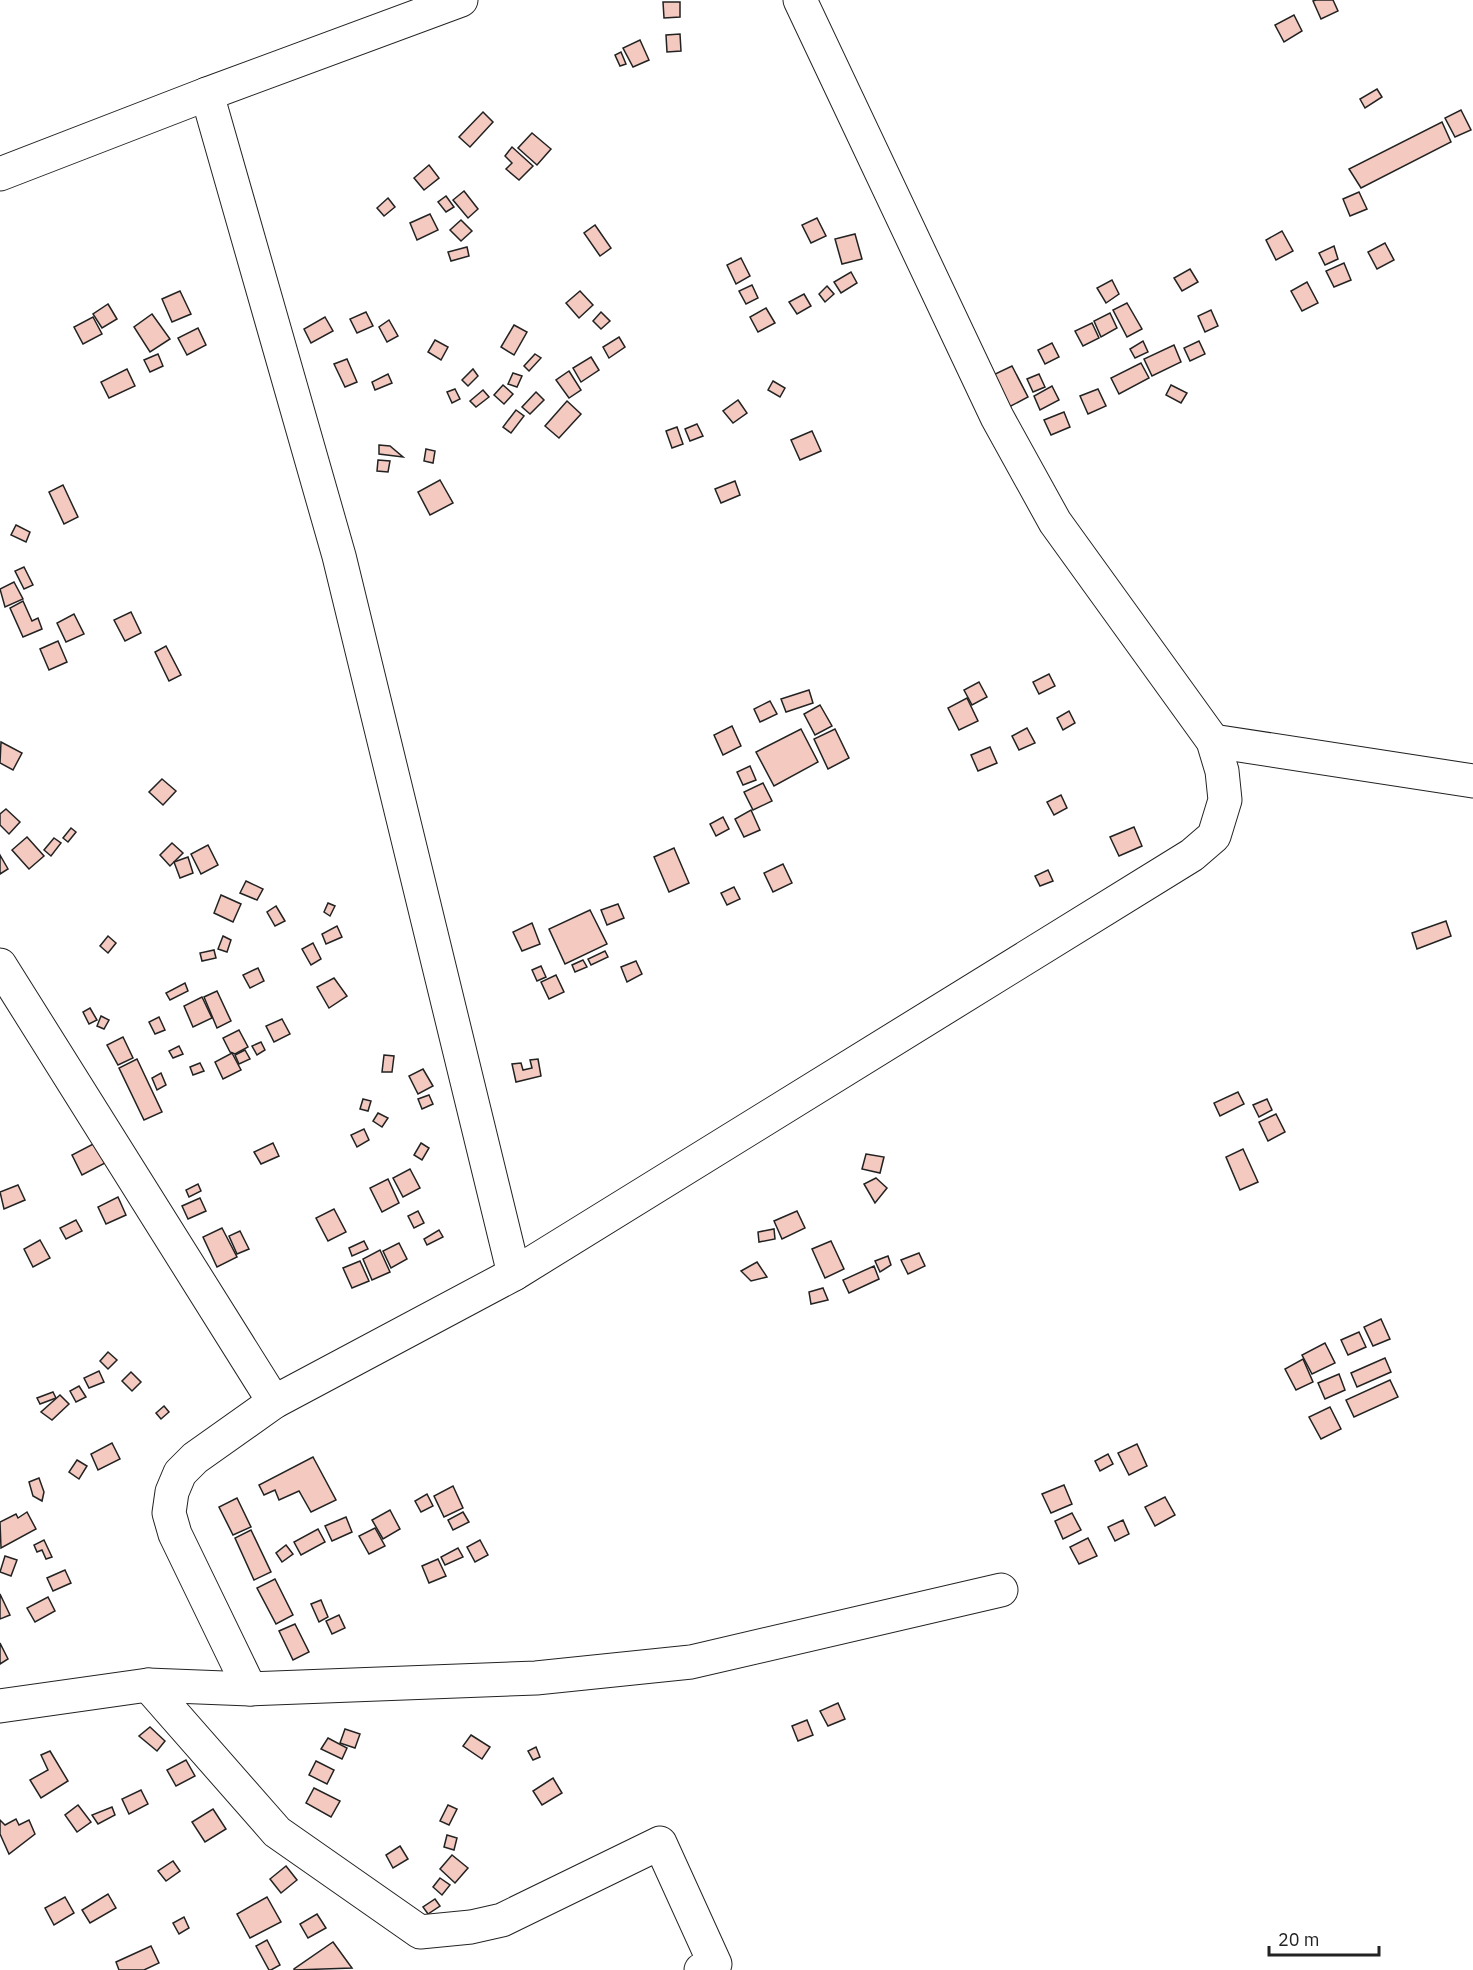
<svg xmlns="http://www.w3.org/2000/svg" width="1473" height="1970" viewBox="0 0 1473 1970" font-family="'IBM Plex Sans',sans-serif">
<rect width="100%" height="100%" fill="#fff"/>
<!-- building -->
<g fill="#f3c9c0" stroke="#222" stroke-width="1.5">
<path d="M1316,0h17l5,11 -17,8 -8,-18z"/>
<path d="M663,2h17v15l-16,1z"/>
<path d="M1294,15l8,16 -18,11 -9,-17z"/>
<path d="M680,34l1,17 -14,1 -1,-17z"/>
<path d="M640,40l9,20 -16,7 -10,-19z"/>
<path d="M621,52l5,12 -6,2 -5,-11z"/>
<path d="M1377,89l5,8 -17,11 -5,-9z"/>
<path d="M1461,110l10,20 -16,7 -10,-19z"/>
<path d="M483,112l10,10 -23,25 -11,-10z"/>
<path d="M1442,122l9,20 -90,46 -12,-19z"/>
<path d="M532,133l19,16 -14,16 -19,-17z"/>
<path d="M512,147l21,19 -14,14 -13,-11 6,-6 -7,-7z"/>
<path d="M429,165l10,13 -15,12 -10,-12z"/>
<path d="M464,191l14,18 -10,9 -15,-18z"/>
<path d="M1359,192l8,17 -17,7 -7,-17z"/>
<path d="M446,196l8,11 -8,5 -8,-10z"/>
<path d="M388,198l7,9 -11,9 -7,-8z"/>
<path d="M430,214l8,16 -21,10 -7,-17z"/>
<path d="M817,218l9,18 -15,7 -9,-18z"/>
<path d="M461,220l11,11 -11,10 -11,-11z"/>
<path d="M595,225l16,23 -11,8 -16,-23z"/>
<path d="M1282,231l11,20 -17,9 -10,-20z"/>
<path d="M855,234l7,25 -20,5 -7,-25z"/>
<path d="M1385,243l9,17 -17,9 -9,-17z"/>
<path d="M1334,246l4,13 -13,6 -6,-12z"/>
<path d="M467,247l2,9 -18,5 -3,-9z"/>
<path d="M741,258l9,18 -14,8 -9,-19z"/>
<path d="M1344,263l7,17 -17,7 -8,-16z"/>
<path d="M1190,269l8,13 -16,9 -8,-13z"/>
<path d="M851,272l6,11 -16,10 -7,-11z"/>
<path d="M1112,280l7,14 -13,9 -9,-15z"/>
<path d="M1307,282l11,21 -16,8 -11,-20z"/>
<path d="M752,285l6,13 -12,6 -7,-13z"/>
<path d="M827,286l7,8 -9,8 -6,-8z"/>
<path d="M180,291l11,23 -19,8 -10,-23z"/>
<path d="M580,291l13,14 -14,13 -13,-15z"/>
<path d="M804,294l7,12 -14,8 -8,-12z"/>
<path d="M1127,303l15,26 -15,8 -14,-27z"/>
<path d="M108,304l9,15 -15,9 -9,-14z"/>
<path d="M766,308l9,15 -17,9 -8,-15z"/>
<path d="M1211,310l7,16 -13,6 -7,-16z"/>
<path d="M366,312l7,14 -16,7 -7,-14z"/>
<path d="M601,312l9,9 -9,8 -8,-8z"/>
<path d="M1110,313l7,15 -16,9 -7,-16z"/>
<path d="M152,314l18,25 -20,13 -16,-25z"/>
<path d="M93,317l9,17 -19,10 -9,-17z"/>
<path d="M325,317l8,14 -22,12 -7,-14z"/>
<path d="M389,320l9,16 -11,6 -8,-15z"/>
<path d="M1092,323l7,15 -16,8 -8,-15z"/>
<path d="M514,325l13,7 -13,23 -13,-8z"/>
<path d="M198,328l8,17 -19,10 -9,-17z"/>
<path d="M619,337l6,10 -16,11 -6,-11z"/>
<path d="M435,340l13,7 -7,13 -13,-8z"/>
<path d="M1143,341l5,11 -13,6 -5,-9z"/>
<path d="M1199,341l6,13 -15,7 -6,-13z"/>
<path d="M1052,343l7,14 -14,7 -7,-14z"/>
<path d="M1174,345l7,17 -29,14 -8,-17z"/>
<path d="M158,354l5,12 -13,6 -6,-12z"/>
<path d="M535,354l6,4 -12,13 -5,-5z"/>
<path d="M591,357l8,13 -18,12 -8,-14z"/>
<path d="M347,359l10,23 -12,5 -11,-23z"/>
<path d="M1141,363l8,15 -30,16 -8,-16z"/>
<path d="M1012,366l16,31 -19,10 -16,-32z"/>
<path d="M127,369l8,17 -26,12 -8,-16z"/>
<path d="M473,369l5,7 -10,10 -6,-6z"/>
<path d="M569,371l12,19 -12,8 -13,-18z"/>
<path d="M513,373l9,3 -5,11 -9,-3z"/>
<path d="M388,374l4,9 -17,7 -3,-8z"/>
<path d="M1039,374l6,13 -12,5 -6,-13z"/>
<path d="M773,381l12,7 -5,9 -12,-7z"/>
<path d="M503,385l10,9 -9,10 -10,-9z"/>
<path d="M1171,385l16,8 -6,10 -15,-8z"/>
<path d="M1052,386l7,14 -19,10 -6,-14z"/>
<path d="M455,389l5,10 -8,4 -5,-11z"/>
<path d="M1098,389l8,17 -18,8 -8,-18z"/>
<path d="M483,390l6,7 -13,10 -6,-6z"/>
<path d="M536,392l8,8 -14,14 -8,-7z"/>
<path d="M738,400l9,13 -14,10 -10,-12z"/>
<path d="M567,401l14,13 -22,24 -14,-12z"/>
<path d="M516,410l8,6 -13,17 -8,-6z"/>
<path d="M1064,412l6,15 -19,8 -7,-15z"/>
<path d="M697,424l6,12 -13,5 -5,-12z"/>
<path d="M677,427l6,17 -11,4 -6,-17z"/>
<path d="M812,431l9,20 -21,9 -9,-20z"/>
<path d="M379,445l11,1 13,11 -24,-3z"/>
<path d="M426,449l9,2 -2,12 -9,-2z"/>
<path d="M378,460l12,1 -2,11 -11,-1z"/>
<path d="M440,480l13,23 -23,12 -12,-23z"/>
<path d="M735,481l5,14 -19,8 -6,-14z"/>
<path d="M63,485l15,32 -14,7 -15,-32z"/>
<path d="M16,525l14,7 -4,10 -15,-7z"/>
<path d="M24,567l9,18 -9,4 -9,-18z"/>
<path d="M14,582l9,17 -18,8 -5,-18z"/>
<path d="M23,601l9,20 6,-3 4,11 -19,8 -13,-29z"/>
<path d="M131,612l10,21 -16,8 -11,-21z"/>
<path d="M74,614l10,20 -18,8 -9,-19z"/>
<path d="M58,641l9,21 -18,8 -9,-21z"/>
<path d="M166,646l15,29 -12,6 -14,-29z"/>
<path d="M1049,674l6,12 -16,8 -6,-12z"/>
<path d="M979,682l8,15 -15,8 -8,-15z"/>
<path d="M809,690l4,13 -27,9 -5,-13z"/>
<path d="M967,698l11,23 -19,9 -11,-22z"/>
<path d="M770,701l7,13 -17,8 -6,-13z"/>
<path d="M820,705l12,21 -17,9 -11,-21z"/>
<path d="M1069,711l6,12 -12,7 -6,-12z"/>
<path d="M732,726l9,20 -18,9 -9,-20z"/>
<path d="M1027,728l8,15 -16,7 -7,-14z"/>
<path d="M801,729l17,33 -44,24 -18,-34z"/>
<path d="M835,729l14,29 -21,11 -14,-30z"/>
<path d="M1,742l21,11 -9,17 -13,-7z"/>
<path d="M990,747l7,16 -19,8 -7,-16z"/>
<path d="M750,766l6,14 -13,5 -6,-13z"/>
<path d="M162,779l14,12 -13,14 -14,-13z"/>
<path d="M763,783l9,18 -19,9 -9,-18z"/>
<path d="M1061,795l6,13 -13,7 -7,-13z"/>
<path d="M6,809l14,13 -11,12 -9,-9v-11z"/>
<path d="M751,810l9,20 -16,7 -9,-18z"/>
<path d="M723,817l6,12 -13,7 -6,-12z"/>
<path d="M1134,827l8,19 -23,10 -9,-19z"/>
<path d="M71,828l5,4 -8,10 -5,-4z"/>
<path d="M27,837l17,19 -15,13 -17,-19z"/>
<path d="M54,838l7,5 -10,13 -7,-6z"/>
<path d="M172,843l11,10 -13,13 -10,-11z"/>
<path d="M208,845l10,20 -17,9 -10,-20z"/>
<path d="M674,848l15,35 -20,9 -15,-35z"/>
<path d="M0,855l8,14 -8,5z"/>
<path d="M188,857l5,16 -13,5 -6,-16z"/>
<path d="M783,864l9,19 -19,9 -9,-19z"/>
<path d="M1048,870l5,11 -13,5 -5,-10z"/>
<path d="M246,881l17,8 -6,11 -17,-7z"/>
<path d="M734,887l6,12 -13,6 -6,-12z"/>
<path d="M221,895l20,9 -8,18 -19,-9z"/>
<path d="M328,903l7,3 -5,10 -6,-4z"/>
<path d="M618,904l6,14 -17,7 -6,-15z"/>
<path d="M276,906l9,15 -10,5 -8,-14z"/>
<path d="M590,910l17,34 -42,20 -16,-35z"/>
<path d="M1446,921l5,15 -34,13 -5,-16z"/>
<path d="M532,923l8,21 -18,7 -9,-19z"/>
<path d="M337,926l5,11 -16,7 -4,-10z"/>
<path d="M108,936l8,7 -8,10 -8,-7z"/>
<path d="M223,936l8,4 -4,12 -9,-3z"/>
<path d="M313,943l8,16 -10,6 -9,-16z"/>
<path d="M214,950l2,8 -14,3 -2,-8z"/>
<path d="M605,951l3,6 -17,8 -3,-6z"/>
<path d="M583,960l4,7 -12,5 -3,-7z"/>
<path d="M636,961l6,13 -15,8 -6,-15z"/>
<path d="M541,966l5,11 -9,4 -5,-11z"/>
<path d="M258,968l6,13 -14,7 -7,-13z"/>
<path d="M556,975l8,17 -15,7 -8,-17z"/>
<path d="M334,978l13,18 -18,12 -12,-21z"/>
<path d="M185,983l3,8 -18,9 -4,-7z"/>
<path d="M217,991l14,30 -14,7 -13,-31z"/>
<path d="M202,997l10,21 -19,9 -9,-21z"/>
<path d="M90,1008l7,12 -8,4 -6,-12z"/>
<path d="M101,1016l8,4 -5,9 -7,-3z"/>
<path d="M159,1017l6,13 -10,4 -6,-12z"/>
<path d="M282,1019l8,15 -16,8 -8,-16z"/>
<path d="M239,1030l9,17 -13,7 -5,-2 -7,-14z"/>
<path d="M123,1037l10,21 -15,7 -11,-20z"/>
<path d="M261,1042l4,8 -8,5 -5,-9z"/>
<path d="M179,1046l4,8 -10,4 -4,-7z"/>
<path d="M245,1050l5,9 -11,5 -4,-9z"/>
<path d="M232,1053l9,17 -18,9 -8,-17z"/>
<path d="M384,1055l10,1 -2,16h-10z"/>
<path d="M137,1059l25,53 -18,8 -25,-52z"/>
<path d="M538,1059l3,17 -25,6 -4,-18 9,-1 2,7 9,-2 -2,-8z"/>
<path d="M200,1063l4,8 -11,4 -3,-8z"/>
<path d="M423,1069l10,17 -15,8 -9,-18z"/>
<path d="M161,1073l5,12 -9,5 -5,-12z"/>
<path d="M1238,1092l6,12 -24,12 -6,-13z"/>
<path d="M429,1095l4,9 -11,5 -4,-10z"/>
<path d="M363,1099l8,2 -3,10 -8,-2z"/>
<path d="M1267,1099l5,11 -13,7 -6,-12z"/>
<path d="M378,1113l10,5 -6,9 -9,-6z"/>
<path d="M1276,1114l9,18 -17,9 -9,-19z"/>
<path d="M364,1129l5,11 -12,7 -6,-12z"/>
<path d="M97,1142l10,20 -25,13 -10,-20z"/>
<path d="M273,1143l6,13 -18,8 -7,-12z"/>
<path d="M421,1143l8,5 -7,12 -8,-5z"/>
<path d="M1243,1149l15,33 -18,8 -14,-33z"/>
<path d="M866,1154l18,3 -4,16 -18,-4z"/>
<path d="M410,1169l10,19 -17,9 -10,-19z"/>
<path d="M876,1178l11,10 -12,15 -11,-19z"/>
<path d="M388,1179l11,24 -17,9 -12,-24z"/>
<path d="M198,1184l3,7 -12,6 -3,-7z"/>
<path d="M18,1185l7,15 -21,9 -4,-17z"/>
<path d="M118,1197l8,18 -20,9 -8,-17z"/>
<path d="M200,1198l6,13 -18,8 -6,-13z"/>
<path d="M334,1209l12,23 -18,9 -12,-23z"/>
<path d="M418,1211l6,12 -10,5 -6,-12z"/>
<path d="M797,1211l8,17 -23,11 -8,-18z"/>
<path d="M76,1220l6,11 -16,8 -6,-11z"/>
<path d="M222,1228l15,29 -20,10 -14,-30z"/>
<path d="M774,1229l1,10 -16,3 -1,-10z"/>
<path d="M439,1230l4,7 -16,8 -3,-6z"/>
<path d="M240,1231l9,18 -12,5 -8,-18z"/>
<path d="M40,1240l10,18 -17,9 -9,-18z"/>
<path d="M364,1241l4,8 -16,7 -3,-8z"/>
<path d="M831,1241l13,28 -19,9 -13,-29z"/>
<path d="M399,1243l8,16 -16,9 -8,-17z"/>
<path d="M380,1250l10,22 -18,8 -9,-21z"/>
<path d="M919,1253l6,13 -17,8 -7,-14z"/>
<path d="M888,1256l3,9 -11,7 -5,-11z"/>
<path d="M360,1261l9,20 -17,7 -9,-20z"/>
<path d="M757,1262l10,15 -16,4 -10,-10z"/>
<path d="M874,1266l5,13 -30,14 -6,-13z"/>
<path d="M823,1288l5,12 -17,4 -2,-12z"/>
<path d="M1381,1319l9,20 -17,7 -9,-19z"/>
<path d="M1359,1332l7,15 -18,8 -7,-15z"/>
<path d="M1325,1343l10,20 -23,11 -10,-19z"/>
<path d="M108,1352l9,8 -9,9 -8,-8z"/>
<path d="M1385,1358l6,14 -34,15 -6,-14z"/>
<path d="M1303,1359l10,23 -17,8 -11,-21z"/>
<path d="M99,1371l5,11 -15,6 -5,-10z"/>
<path d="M131,1372l10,10 -9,9 -10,-10z"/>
<path d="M1339,1374l6,16 -20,9 -7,-16z"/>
<path d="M1390,1380l8,17 -44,20 -8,-17z"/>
<path d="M79,1386l7,11 -10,5 -6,-11z"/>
<path d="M53,1392l3,6 -16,6 -3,-6z"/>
<path d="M60,1395l9,9 -17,16 -11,-8z"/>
<path d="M164,1406l5,6 -8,7 -5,-6z"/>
<path d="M1330,1407l11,22 -20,10 -12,-22z"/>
<path d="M112,1443l8,16 -22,11 -7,-16z"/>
<path d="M1137,1444l10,22 -18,9 -11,-22z"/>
<path d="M1108,1454l5,10 -13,7 -5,-10z"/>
<path d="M313,1457l23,43 -25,12 -12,-21 -20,9 -4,-10 -11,5 -5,-10z"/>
<path d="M77,1460l10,6 -8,13 -10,-7z"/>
<path d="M39,1478l5,14 -2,9 -9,-5 -4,-14z"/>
<path d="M1064,1485l8,19 -21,9 -9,-19z"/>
<path d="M453,1486l10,22 -19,9 -10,-21z"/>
<path d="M427,1494l6,12 -12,6 -6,-11z"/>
<path d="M1165,1497l10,18 -20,11 -10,-19z"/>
<path d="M237,1498l14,29 -18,8 -14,-28z"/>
<path d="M390,1510l10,19 -17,10 -11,-19z"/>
<path d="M27,1512l9,17 -35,19 -1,-26 16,-8 2,4z"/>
<path d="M463,1512l6,10 -16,8 -5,-10z"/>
<path d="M1072,1513l9,17 -18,9 -8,-18z"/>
<path d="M346,1517l6,15 -20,9 -7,-15z"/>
<path d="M1123,1520l6,14 -14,7 -7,-14z"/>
<path d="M375,1528l10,18 -16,8 -10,-18z"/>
<path d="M318,1529l7,13 -24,13 -7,-13z"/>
<path d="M251,1530l20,42 -17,8 -19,-42z"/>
<path d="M1088,1538l9,18 -18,8 -9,-17z"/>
<path d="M44,1540l8,17 -6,2 -4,-9 -5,2 -3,-7z"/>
<path d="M480,1540l8,15 -13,7 -8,-15z"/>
<path d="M286,1545l7,9 -11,8 -6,-9z"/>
<path d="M458,1548l5,9 -18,8 -4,-8z"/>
<path d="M5,1556l12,4 -6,16 -11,-4z"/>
<path d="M438,1559l8,17 -17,7 -7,-17z"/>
<path d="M65,1570l6,13 -18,8 -6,-13z"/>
<path d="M275,1579l18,36 -17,9 -19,-36z"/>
<path d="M0,1594l10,21 -10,4z"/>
<path d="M48,1597l7,14 -20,11 -8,-14z"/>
<path d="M321,1600l7,17 -9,5 -8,-18z"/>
<path d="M339,1615l6,13 -13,6 -6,-13z"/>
<path d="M295,1624l14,28 -16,8 -14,-29z"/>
<path d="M0,1643l8,16 -8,5z"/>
<path d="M838,1703l7,16 -17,7 -8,-15z"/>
<path d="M807,1720l6,15 -15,6 -6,-15z"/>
<path d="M150,1727l15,14 -8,10 -18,-15z"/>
<path d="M345,1729l15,5 -5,14 -15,-5z"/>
<path d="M471,1735l19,12 -8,12 -19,-13z"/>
<path d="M328,1738l19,10 -5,11 -21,-10z"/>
<path d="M536,1747l4,10 -7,3 -5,-9z"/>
<path d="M50,1751l18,30 -27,17 -11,-18 18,-10 -7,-15z"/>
<path d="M186,1760l9,16 -19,10 -9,-16z"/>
<path d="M316,1761l18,9 -7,14 -18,-9z"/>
<path d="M553,1778l9,15 -20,12 -9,-14z"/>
<path d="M314,1788l26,13 -9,16 -25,-14z"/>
<path d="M141,1790l7,14 -19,10 -7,-15z"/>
<path d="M78,1805l13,17 -14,10 -12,-17z"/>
<path d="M448,1805l9,4 -8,16 -9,-4z"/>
<path d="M112,1807l3,8 -17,9 -6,-9z"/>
<path d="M213,1809l13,20 -21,13 -13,-20z"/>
<path d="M16,1819l3,6 10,-5 6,14 -26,20 -9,-20v-14l5,5z"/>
<path d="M447,1835l10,3 -3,12 -10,-3z"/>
<path d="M400,1846l8,13 -15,9 -7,-13z"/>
<path d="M452,1855l16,13 -13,15 -15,-14z"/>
<path d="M173,1861l7,10 -14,10 -8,-10z"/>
<path d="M286,1866l11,14 -16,13 -11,-14z"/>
<path d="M440,1878l10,7 -8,10 -9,-8z"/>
<path d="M108,1894l8,14 -26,15 -8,-13z"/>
<path d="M65,1897l9,16 -20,12 -9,-17z"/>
<path d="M267,1897l14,25 -31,16 -13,-24z"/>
<path d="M435,1899l5,7 -12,8 -5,-7z"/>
<path d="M317,1914l9,14 -18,10 -8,-14z"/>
<path d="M184,1917l5,11 -10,6 -6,-11z"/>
<path d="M267,1940l13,25 -9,5h-2l-13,-24z"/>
<path d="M333,1942l19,26 -58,2v-1z"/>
<path d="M151,1946l8,17 -15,7h-25l-3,-8z"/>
</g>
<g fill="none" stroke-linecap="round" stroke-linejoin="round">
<!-- street casing -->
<g stroke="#222" stroke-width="35">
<g id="street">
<path d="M461,0l-254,94 132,462 175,718"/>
<path d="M0,174l207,-80"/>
<path d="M1213,741l260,40"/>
<path d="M0,965l274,437"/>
<path d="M148,1685l129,147 143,100 51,-5 31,-7 158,-77 55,121 -14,6"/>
<path d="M250,1689l-75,-155 -6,-21 3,-21 8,-19 15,-15 79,-56 240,-128 678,-419 22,-19 11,-36 -3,-29 -9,-30 -158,-219 -58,-105 -197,-417"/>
<path d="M0,1706l148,-21 102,4 286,-11 155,-16 310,-72"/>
</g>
</g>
<!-- street -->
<use href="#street" stroke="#fff" stroke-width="33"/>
</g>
<!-- scale -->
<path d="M1269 1946v9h110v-9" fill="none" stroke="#222222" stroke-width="3"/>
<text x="1278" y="1946" font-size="18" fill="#222222" stroke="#ffffff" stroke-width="4.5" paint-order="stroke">20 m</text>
</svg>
